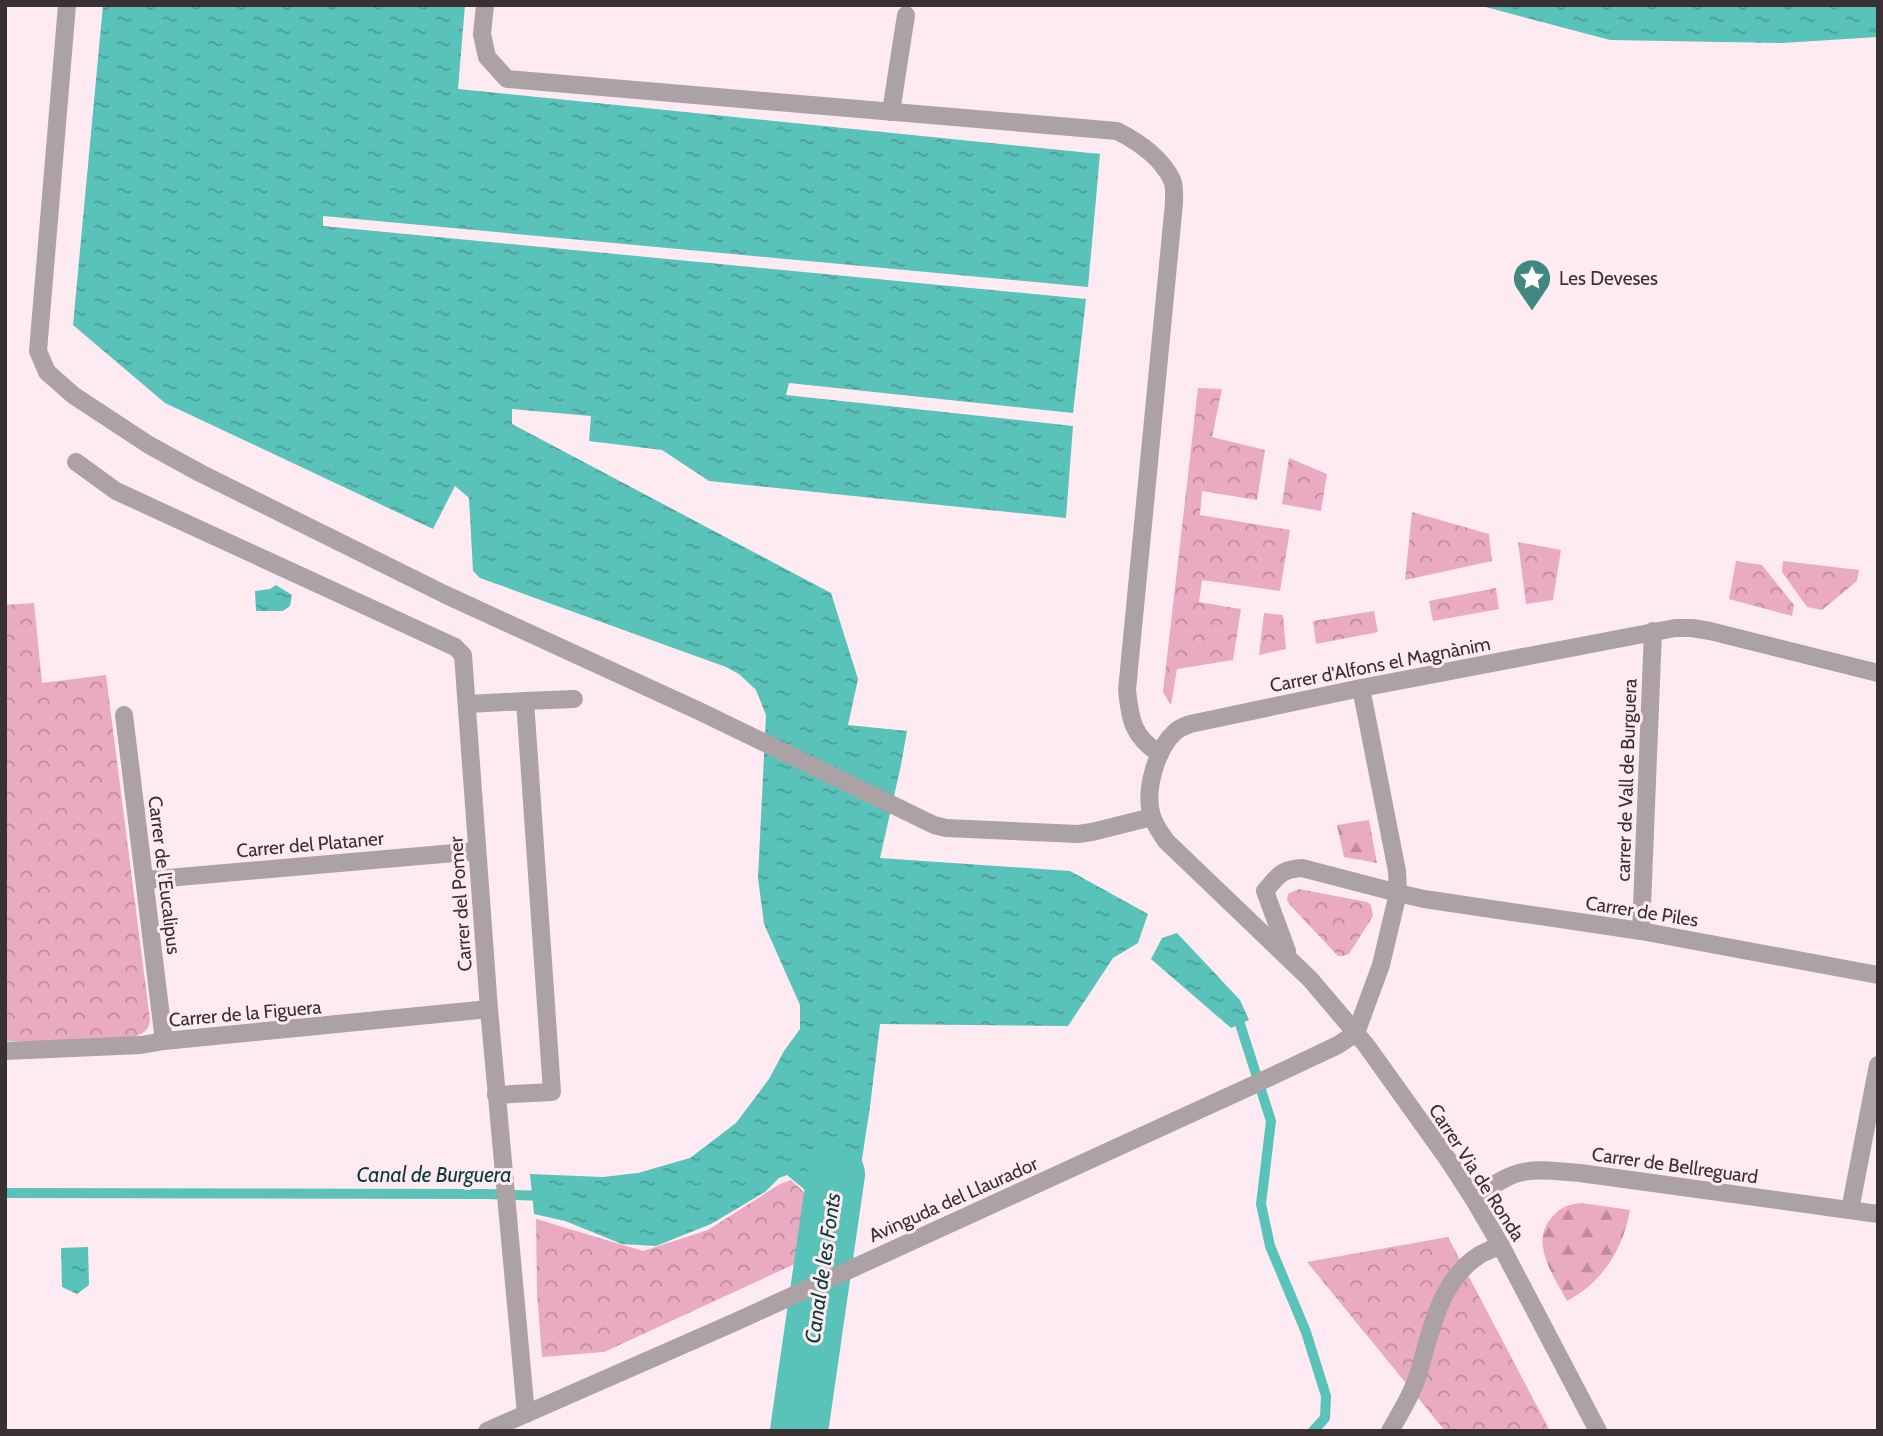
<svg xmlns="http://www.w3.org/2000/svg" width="1883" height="1436" viewBox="0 0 1883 1436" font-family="Cabin,sans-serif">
<defs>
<pattern id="forest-firs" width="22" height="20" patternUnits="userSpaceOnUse" patternTransform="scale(1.75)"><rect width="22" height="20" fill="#eaaac2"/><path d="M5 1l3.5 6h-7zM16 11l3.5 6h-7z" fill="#bf8b9e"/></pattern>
<pattern id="park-crowns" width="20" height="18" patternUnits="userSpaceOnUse" patternTransform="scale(1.75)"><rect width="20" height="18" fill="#eaaac2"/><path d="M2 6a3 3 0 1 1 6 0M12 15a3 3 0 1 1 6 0" fill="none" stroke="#bf8b9e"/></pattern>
<pattern id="water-ripples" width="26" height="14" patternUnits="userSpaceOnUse" patternTransform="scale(1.75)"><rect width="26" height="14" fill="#59c2b9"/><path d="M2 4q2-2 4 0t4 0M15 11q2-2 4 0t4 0" fill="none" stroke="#4b9e97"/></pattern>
</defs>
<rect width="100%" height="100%" fill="#feebf1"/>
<!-- forest -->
<g fill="url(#forest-firs)">
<path d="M1369,820l8,43 -33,-6 -7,-32z"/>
<path d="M1582,1203l48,7c-7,39 -27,72 -63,91 -13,-25 -39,-59 -14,-85 8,-9 16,-12 29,-13z"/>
</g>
<!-- park -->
<g fill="url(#park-crowns)">
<path d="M1198,388l24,1 -10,48 53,13 -8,50 -55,-9 -2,24 90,15 -10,61 -78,-11 -3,22 42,7 -8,51 -56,9 -6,36 -8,-13z"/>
<path d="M1289,458l38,16 -6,37 -39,-7z"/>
<path d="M1412,512l77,22 3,27 -87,19z"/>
<path d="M1518,542l43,8 -8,50 -27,4z"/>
<path d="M1736,561l26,4 32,40 -2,11 -63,-17z"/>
<path d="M1783,561l76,9 -2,11 -35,29 -15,-3 -25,-35z"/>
<path d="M1496,588l3,21 -66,12 -4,-20z"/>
<path d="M34,603l8,80 64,-8 44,345c-1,11 -8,14 -18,18l-83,4 -44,-1v-436z"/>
<path d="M1374,611l4,21 -62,12 -3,-23z"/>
<path d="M1264,613l19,2 3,34 -27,6z"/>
<path d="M1299,889l68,13 4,3 2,11 -24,38 -6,2h-5l-48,-51 -3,-5 1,-6z"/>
<path d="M791,1180l14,13 3,10 -9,59 -195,90 -62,5 -5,-65 -1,-73 107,32 65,-21 72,-46z"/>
<path d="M1448,1237l102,194h-105l-138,-169z"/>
</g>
<!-- water -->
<g fill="url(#water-ripples)">
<path d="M103,5h362l-7,84 642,65 -12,133 -765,-71v10l763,73 -13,114 -284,-30 -3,12 287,31 -7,92 -357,-37 -47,-31 -73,-9 2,-25 -79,-7v15l319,169 27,86 -10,46 59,6 -6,34 -21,93 190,13 78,43 -10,29 -25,15 -45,68 -188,-2 -10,83 -21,136 -50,19 9,-63 -3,-9 -18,-15 -8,3 -14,14 -54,32 -55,22 -34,-2 -57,-23 -31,-7 -4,-40 73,3 35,-4 52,-15 46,-35 33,-44 15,-28 16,-22v-24l-36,-81 -6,-46 8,-163 -10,-25 -17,-16 -13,-7 -246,-89 -7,-7 -4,-73 -14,-12 -22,43 -268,-126 -92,-78z"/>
<path d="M1478,5h400v32l-96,6 -172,-3z"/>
<path d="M276,585l16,10 -2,11 -7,5h-27l-1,-20 15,-2z"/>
<path d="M1177,933l63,67 9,20 -18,8 -80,-69 11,-21z"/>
<path d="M88,1247l1,38 -12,9 -15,-7 -1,-39z"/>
<path d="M837,1303l-14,128h-48l12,-104z"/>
</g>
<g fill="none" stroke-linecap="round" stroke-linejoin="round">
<!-- stream -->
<g stroke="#59c2b9" stroke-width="10">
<path d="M1240,1024l31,97 -10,83 9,42 36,86 20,64 -1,22 -12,13"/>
<path d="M5,1193l482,1 57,2"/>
</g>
<!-- river -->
<path stroke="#59c2b9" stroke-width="58" d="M799,1431l37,-257"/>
<!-- service -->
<g stroke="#aca1a5" stroke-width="18">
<path d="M67,5l-29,346 9,21 26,23 76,50 51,28 244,121 255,117 235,114 12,3 132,6 14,-2 60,-15"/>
<path d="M485,5l-3,29 5,23 20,22 610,52c22,11 44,26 55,49 3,6 2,16 2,23l-47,487c3,30 6,47 33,64"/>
<path d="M891,112l15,-97"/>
<path d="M525,701l49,-2"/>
<path d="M468,704l57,-3 27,391 -56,3"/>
<path d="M1390,1431c11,-19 23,-39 29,-59 12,-42 21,-93 62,-118 6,-3 13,-6 20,-8"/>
</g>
<!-- minor -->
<g stroke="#aca1a5" stroke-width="18">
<path d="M76,462l40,29 339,156 8,8 26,354 37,405"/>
<path d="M1361,688l36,183 1,22 26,6 217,32 237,44"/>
<path d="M124,715l40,326"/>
<path d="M145,880l332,-29"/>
<path d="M1641,931l12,-300"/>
<path d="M1287,951l-22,-60c13,-15 16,-22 37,-23l96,25 -17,72 -25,68"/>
<path d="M5,1051l136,-6 23,-4 325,-32"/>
<path d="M1473,1198c15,-9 33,-23 50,-26 18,-4 39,0 57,1l298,41"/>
<path d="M1850,1210l28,-145"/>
<path d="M487,1431l246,-108 516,-236 89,-42 18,-12"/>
<path d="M1598,1431l-97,-185 -28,-48 -24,-37 -83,-116 -56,-66 -144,-138c-5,-8 -11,-15 -14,-25 -8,-24 4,-67 23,-84 4,-4 10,-6 15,-8l171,-36 314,-60h17l18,3 168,42"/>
</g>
</g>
<!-- icons -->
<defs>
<g id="sight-pin" transform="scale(2.0125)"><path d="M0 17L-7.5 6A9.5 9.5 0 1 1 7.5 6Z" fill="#418882" stroke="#feebf1"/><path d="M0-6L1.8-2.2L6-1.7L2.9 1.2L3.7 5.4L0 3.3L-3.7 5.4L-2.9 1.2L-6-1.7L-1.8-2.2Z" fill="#fff"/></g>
</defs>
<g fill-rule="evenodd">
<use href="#sight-pin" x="1532" y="278"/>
</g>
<g text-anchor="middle" stroke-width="6" stroke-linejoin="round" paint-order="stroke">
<!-- poi labels -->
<g font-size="19" fill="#393033" stroke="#feebf1" text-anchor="start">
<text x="1559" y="285">Les Deveses</text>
</g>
<!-- street labels -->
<g font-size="19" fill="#393033" stroke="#feebf1">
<text transform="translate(1380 664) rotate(-11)" y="7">Carrer d'Alfons el Magnànim</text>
<text transform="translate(1626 780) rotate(-88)" y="7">carrer de Vall de Burguera</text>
<text transform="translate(310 844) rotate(-5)" y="7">Carrer del Plataner</text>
<text transform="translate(165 875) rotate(83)" y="7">Carrer de l'Eucalipus</text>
<text transform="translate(460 904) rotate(-94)" y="7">Carrer del Pomer</text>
<text transform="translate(1642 911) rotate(9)" y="7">Carrer de Piles</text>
<text transform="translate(245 1013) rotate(-5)" y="7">Carrer de la Figuera</text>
<text transform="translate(1675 1165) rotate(8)" y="7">Carrer de Bellreguard</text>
<text transform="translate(1477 1172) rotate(57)" y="7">Carrer Via de Ronda</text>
<text transform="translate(953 1199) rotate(-24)" y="7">Avinguda del Llaurador</text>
</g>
<!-- water labels -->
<g font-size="21" font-style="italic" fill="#093c38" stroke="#feebf1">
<text x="434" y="1182">Canal de Burguera</text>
<text transform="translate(823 1268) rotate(-82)" y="7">Canal de les Fonts</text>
</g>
</g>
<!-- border -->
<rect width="1883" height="1436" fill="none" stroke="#393033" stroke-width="14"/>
</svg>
